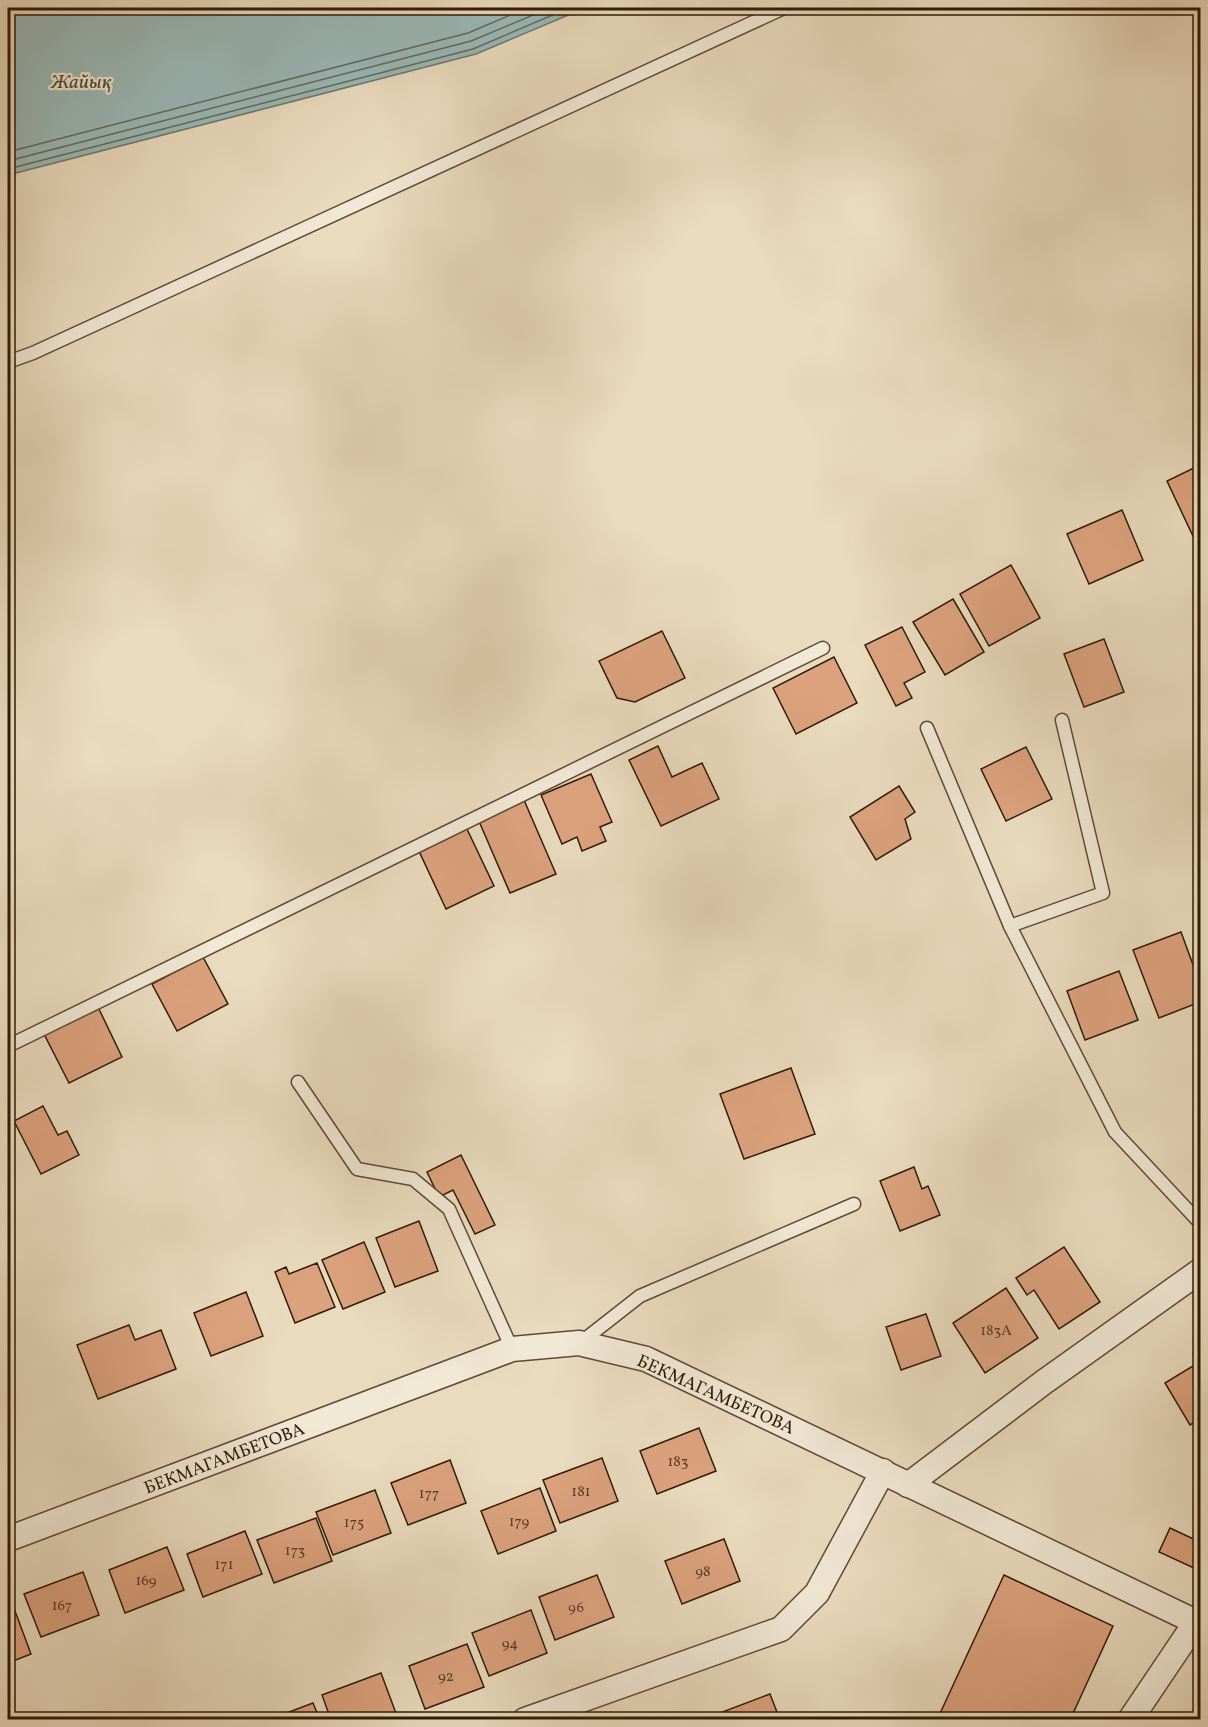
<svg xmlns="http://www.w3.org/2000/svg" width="1208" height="1727" viewBox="0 0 1208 1727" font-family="Vollkorn,serif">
<rect width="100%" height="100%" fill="#eadbbf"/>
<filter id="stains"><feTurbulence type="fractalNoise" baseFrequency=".00333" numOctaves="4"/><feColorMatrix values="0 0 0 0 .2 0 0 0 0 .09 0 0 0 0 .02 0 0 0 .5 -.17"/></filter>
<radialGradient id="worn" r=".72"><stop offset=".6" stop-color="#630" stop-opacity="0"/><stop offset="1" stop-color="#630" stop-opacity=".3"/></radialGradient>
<!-- water -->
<path fill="#9ab9b9" stroke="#6f7a71" stroke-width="1.5" d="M8,8h577l-109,46 -468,121z"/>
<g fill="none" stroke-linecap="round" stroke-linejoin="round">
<!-- shore -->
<g stroke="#646a5e" stroke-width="1.5">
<path d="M8,152l460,-119 59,-25"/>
<path d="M8,161l463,-120 79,-33"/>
<path d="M8,169l465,-120 96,-41"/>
</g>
</g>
<!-- building -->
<g fill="#dca27e" stroke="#2f1b04" stroke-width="1.5">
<path d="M1200,465v86l-33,-70z"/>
<path d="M1122,510l21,50 -54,24 -22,-50z"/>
<path d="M1011,565l29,53 -51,28 -29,-52z"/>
<path d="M953,599l31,53 -39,23 -32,-53z"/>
<path d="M902,627l23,45 -21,11 8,15 -16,8 -31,-61z"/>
<path d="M662,631l23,47 -50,24 -18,-4 -18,-37z"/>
<path d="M1104,639l20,53 -40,15 -20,-53z"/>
<path d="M834,657l23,46 -61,31 -23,-46z"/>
<path d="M658,746l14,31 30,-14 17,36 -58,27 -32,-66z"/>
<path d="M1026,747l26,52 -46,22 -25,-52z"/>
<path d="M591,774l21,48 -12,5 6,14 -24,10 -5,-14 -15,7 -21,-49z"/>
<path d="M899,786l16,26 -10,7 6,20 -35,21 -26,-43z"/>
<path d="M524,800l32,74 -46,19 -32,-74z"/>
<path d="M466,827l28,59 -48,23 -28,-60z"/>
<path d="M1181,932l19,52v18l-41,16 -26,-68z"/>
<path d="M203,957l25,47 -51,27 -25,-47z"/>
<path d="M1119,971l19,49 -53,20 -18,-49z"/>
<path d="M98,1007l24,50 -53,26 -25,-49z"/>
<path d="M791,1068l24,66 -71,25 -24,-65z"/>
<path d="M43,1106l15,29 9,-4 12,24 -38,19 -27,-53z"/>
<path d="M461,1155l34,70 -20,9 -22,-44 -14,7 -12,-25z"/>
<path d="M914,1167l8,22 6,-3 12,29 -40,16 -20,-50z"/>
<path d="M419,1221l19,50 -43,16 -19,-49z"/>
<path d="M364,1242l21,50 -42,17 -21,-49z"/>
<path d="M1064,1247l36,55 -41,27 -25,-39 -7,5 -11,-17z"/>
<path d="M317,1263l18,44 -40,16 -20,-51 11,-5 3,7z"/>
<path d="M1006,1288l32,50 -53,35 -32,-50z"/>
<path d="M246,1292l17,44 -52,20 -17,-43z"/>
<path d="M926,1314l15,42 -40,14 -15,-43z"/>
<path d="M129,1325l6,15 26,-10 15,39 -78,30 -21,-54z"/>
<path d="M1200,1350v69l-10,6 -25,-42 33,-20 -5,-9z"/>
<path d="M699,1428l17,43 -59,23 -17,-43z"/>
<path d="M602,1458l16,43 -58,22 -17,-43z"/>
<path d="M450,1460l16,43 -58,22 -17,-42z"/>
<path d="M540,1488l16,43 -58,23 -17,-43z"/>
<path d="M375,1490l16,43 -58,22 -17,-43z"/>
<path d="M316,1518l16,43 -58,22 -17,-43z"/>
<path d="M1170,1528l30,14v18l-4,9 -37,-17z"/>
<path d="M245,1531l17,43 -59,23 -16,-43z"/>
<path d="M724,1539l16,42 -58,23 -17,-43z"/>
<path d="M167,1547l17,43 -59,23 -16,-43z"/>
<path d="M83,1572l16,43 -58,22 -17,-43z"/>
<path d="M597,1575l17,42 -59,23 -16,-43z"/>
<path d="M1004,1575l109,51 -43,94h-133z"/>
<path d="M531,1610l16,43 -58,23 -17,-43z"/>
<path d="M15,1611l16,43 -23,9v-49z"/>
<path d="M467,1644l17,43 -59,22 -16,-43z"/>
<path d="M381,1673l16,43 -10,4h-56l-9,-25z"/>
<path d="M770,1694l10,26h-67l-1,-4z"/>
<path d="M313,1703l7,17h-52z"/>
</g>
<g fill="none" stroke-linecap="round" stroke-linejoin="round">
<!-- service casing -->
<g stroke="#5e4b33" stroke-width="15">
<g id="service">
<path d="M8,362l25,-9 751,-345"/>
<path d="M1062,720l41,173 -93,33 105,206 85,91"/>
<path d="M927,728l83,198"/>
<path d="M8,1046l815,-398"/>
<path d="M298,1082l59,87 56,10 36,30 63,140"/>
<path d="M580,1343l60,-47 214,-92"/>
</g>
</g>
<!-- minor casing -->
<g stroke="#5e4b33" stroke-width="27">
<g id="minor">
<path d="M908,1485l136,-103 156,-111"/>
<path d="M8,1539l504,-190 67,-6 67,16 554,265"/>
<path d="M525,1720l256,-91 36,-36 66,-122"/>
<path d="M1130,1720l66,-98"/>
</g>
</g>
<!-- service -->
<use href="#service" stroke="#f1e8d5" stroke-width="12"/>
<!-- minor -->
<use href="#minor" stroke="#f1e8d5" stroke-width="24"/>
</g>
<g text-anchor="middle" stroke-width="4.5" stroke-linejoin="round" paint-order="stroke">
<!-- number labels -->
<g font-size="15" fill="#5a3d22">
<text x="996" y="1335">183А</text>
<text x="678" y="1466">183</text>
<text x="581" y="1496">181</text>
<text x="429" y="1498">177</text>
<text x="519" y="1526">179</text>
<text x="354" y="1527">175</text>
<text x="295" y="1555">173</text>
<text x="224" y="1569">171</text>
<text x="703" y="1576">98</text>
<text x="146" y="1585">169</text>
<text x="62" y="1610">167</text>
<text x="576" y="1612">96</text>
<text x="510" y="1648">94</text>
<text x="446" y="1681">92</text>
</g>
<!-- street labels -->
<g font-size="18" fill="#2f1b04" stroke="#f1e8d5">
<text transform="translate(716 1394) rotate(24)" y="6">БЕКМАГАМБЕТОВА</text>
<text transform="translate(224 1458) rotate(-21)" y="6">БЕКМАГАМБЕТОВА</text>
</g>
<!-- water labels -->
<g font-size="20" font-style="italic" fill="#4f4a3a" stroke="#f1e8d5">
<text x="81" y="88">Жайық</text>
</g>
</g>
<!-- margin -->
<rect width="1208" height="1727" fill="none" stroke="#eadbbf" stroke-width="30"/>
<rect x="9" y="9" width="1190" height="1709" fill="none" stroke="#2f1b04" stroke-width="3"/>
<rect x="15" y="15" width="1178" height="1697" fill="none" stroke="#2f1b04" stroke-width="1.5"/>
<rect width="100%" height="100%" filter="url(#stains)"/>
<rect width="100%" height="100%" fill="url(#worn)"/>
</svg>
